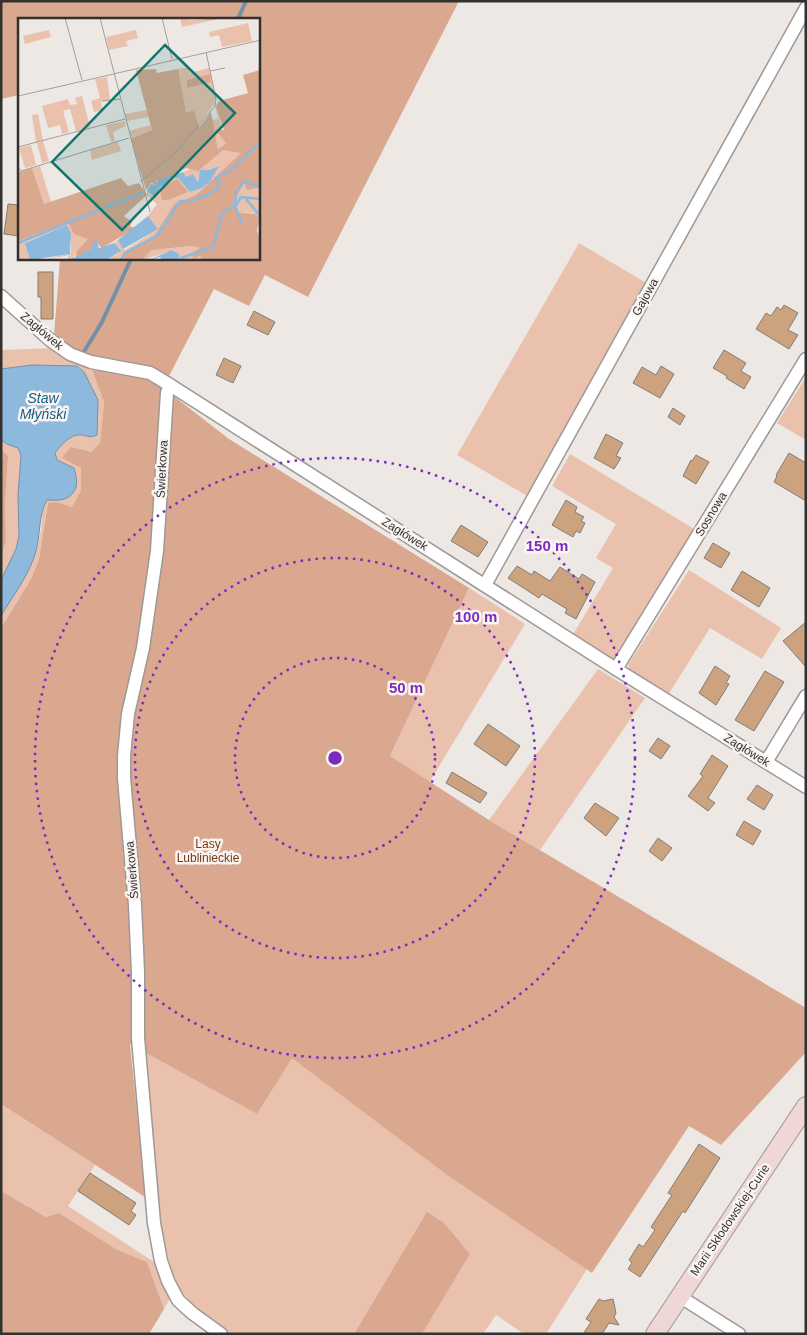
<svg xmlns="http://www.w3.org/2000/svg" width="807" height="1335" viewBox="0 0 807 1335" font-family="Helvetica,sans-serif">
<rect width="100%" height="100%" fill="#eee8e5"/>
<!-- green -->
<g fill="#e9c1ad">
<path d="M579,243l69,41 -119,213 -72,-42z"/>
<path d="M53,348l13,11 26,11 12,32 -4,41 -9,9 -29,6 19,10v22l-9,17 -15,-5 -9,1 -9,56 -8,20 -30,49v-12l33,-58 7,-27 2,-23 4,-8c5,0 12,1 17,-1 15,-5 14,-19 10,-31l-17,-8 -2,-7c5,-7 13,-16 22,-18 8,-1 12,4 20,0l1,-35 -14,-28 -7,-6 -45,-1 -31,4v-19z"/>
<path d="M806,377v63l-29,-17z"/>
<path d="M1,440l6,4 11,4 3,7 -3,40 1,41 -3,13 -15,31v-23l5,-16 -1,-38 3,-47 -7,-7z"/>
<path d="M570,454l126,76 -78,128 -8,2 -38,-24 41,-68 -17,-10 20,-34 -64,-38z"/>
<path d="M689,570l92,58 -19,31 -52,-31 -42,67 -36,-21 -4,-9z"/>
<path d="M469,588l56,36 -96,159 -39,-27z"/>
<path d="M598,669l47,29 -105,152 -51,-30z"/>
<path d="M145,1052l112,62 35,-57 155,118 140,94 -41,65h-22l-28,-19 -13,19h-61l48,-80 -43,-41 -73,121h-124l-25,-17 -25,-27 -9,-21 -11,-46z"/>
<path d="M1,1104l94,61 -27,41 89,58 14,33 -7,12 -17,-47 -31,-13 -57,-36 -13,4 -45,-26z"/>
</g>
<!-- forest -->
<g fill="#daa78f">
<path d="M1,1h458l-151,296 -43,-22 -16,31 -35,-17 -45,87 -14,-8 -102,-20 7,-89h199v-240h-240v76l-18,4z"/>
<path d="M92,370l46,4 15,6 76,59 240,149 -79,168 99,64 317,188v44l-85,93 -32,-19 -97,147 -145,-98 -155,-117 -35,56 -127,-70 10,98 8,57 -147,-95v-476l30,-49 8,-20 9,-56 9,-1 15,5 9,-17v-22l-19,-10 9,-11 20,5 9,-9 4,-41z"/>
<path d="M1,449l7,7 -3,47 1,38 -5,16z"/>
<path d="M1,1191l45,26 13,-4 57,36 31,13 17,47 -15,25h-148z"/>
<path d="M427,1212l17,11 26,31 -48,80h-68z"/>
</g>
<!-- water -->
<path fill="#8db9dc" stroke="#7290a8" d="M32,365l45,1 7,6 14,28 -1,35c-8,4 -12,-1 -20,0 -9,2 -17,11 -22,18l2,7 17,8c4,12 5,26 -10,31 -5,2 -12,1 -17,1 -9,14 -6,39 -13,57 -7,21 -22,40 -33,59v-36l15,-31 3,-13 -1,-41 3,-40 -3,-7 -11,-4 -6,-4v-71z"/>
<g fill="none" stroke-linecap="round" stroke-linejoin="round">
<!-- stream -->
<g stroke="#7290a8" stroke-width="4">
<path d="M238,19l8,-18"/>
<path d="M82,355l20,-33 29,-63"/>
</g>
</g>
<!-- building -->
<g fill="#cca37e" stroke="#817d79">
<path d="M8,204l11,1v31l-15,-2z"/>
<path d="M38,272h15v47h-12v-22h-3z"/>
<path d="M784,305l14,8 -10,17 10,5 -9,14 -33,-20 10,-16 5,3 6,-9 4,3z"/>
<path d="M254,311l21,11 -7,13 -21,-10z"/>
<path d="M724,350l22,13 -5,8 10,6 -7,12 -18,-11 1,-2 -14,-8z"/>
<path d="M224,358l17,8 -8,17 -17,-8z"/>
<path d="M661,366l13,8 -14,24 -27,-15 9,-16 14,8z"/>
<path d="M673,408l12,8 -5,9 -12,-8z"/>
<path d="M606,434l17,9 -7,13 5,2 -7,11 -20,-11z"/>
<path d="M789,453l17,10v38l-32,-19 3,-6 -1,-1z"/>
<path d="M696,455l13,7 -13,22 -13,-8 8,-16 1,1z"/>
<path d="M566,500l11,7 -2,5 9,5 -3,4 4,2 -5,10 -4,-2 -3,6 -21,-12z"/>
<path d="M461,525l27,17 -10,15 -27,-16z"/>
<path d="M713,543l17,10 -9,15 -17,-10z"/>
<path d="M517,566l15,9 2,-4 16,10 10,-14 19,12 3,-5 13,8 -19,37 -11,-6 2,-4 -25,-15 -3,4 -31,-20z"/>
<path d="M742,571l28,17 -11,19 -28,-17z"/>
<path d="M806,622v45l-23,-26z"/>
<path d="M715,666l15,10 -4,7 3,1 -13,21 -17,-12z"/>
<path d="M765,671l19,11 -30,49 -19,-11z"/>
<path d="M488,724l32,22 -14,20 -32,-22z"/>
<path d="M658,738l12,8 -9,13 -12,-8z"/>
<path d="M712,755l16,11 -20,32 7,5 -7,8 -20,-15 15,-20 -3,-2z"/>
<path d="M452,772l35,21 -7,10 -34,-20z"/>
<path d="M757,785l16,10 -9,15 -17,-11z"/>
<path d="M595,803l24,15 -13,18 -22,-18z"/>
<path d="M744,821l17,10 -8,14 -17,-10z"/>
<path d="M658,838l14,10 -10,13 -13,-10z"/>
<path d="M699,1144l21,14 -35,55 -2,-2 -43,66 -12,-8 4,-6 -3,-3 10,-16 4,3 12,-17 -4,-3 21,-32 -4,-2z"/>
<path d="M90,1173l46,30 -5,8 5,4 -7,10 -51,-34z"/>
<path d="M599,1299l4,2 10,-2 3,14 -2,4 5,8 -10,-2 -7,11h-19l8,-12 -5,-3z"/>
</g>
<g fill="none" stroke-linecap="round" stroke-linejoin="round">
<!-- street casing -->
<g stroke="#9e9896" stroke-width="15">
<g id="street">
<path d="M1,296l49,44 20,14 21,8 59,11 20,12 446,284 190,118"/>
<path d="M170,385l-3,8 -10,158 -14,97 -15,66 -4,42v22l11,127 3,67v66l16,185 7,38 7,20 10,19 14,13 29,21"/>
<path d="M485,585l321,-577"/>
<path d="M616,669l190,-310"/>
<path d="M766,762l40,-66"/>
<path d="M679,1296l60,38"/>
</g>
</g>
<!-- secondary casing -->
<g stroke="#9e9896" stroke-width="20">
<path id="secondary" d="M655,1334l151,-228"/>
</g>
<!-- street -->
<use href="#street" stroke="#fff" stroke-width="12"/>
<!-- secondary -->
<use href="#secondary" stroke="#eed7d6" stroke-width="18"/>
</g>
<!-- distance rings -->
<g fill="none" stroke="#7b2cbf" stroke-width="2.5" stroke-dasharray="2.5 5">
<circle cx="335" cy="758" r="100"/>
<circle cx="335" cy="758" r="200"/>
<circle cx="335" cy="758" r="300"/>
</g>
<g text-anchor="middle" stroke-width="5" stroke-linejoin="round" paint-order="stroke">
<!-- street labels -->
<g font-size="12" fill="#333130" stroke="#fbf5f2">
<text transform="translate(645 297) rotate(-61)" y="4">Gajowa</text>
<text transform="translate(42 331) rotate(40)" y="4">Zagłówek</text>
<text transform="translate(162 469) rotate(-87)" y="4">Świerkowa</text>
<text transform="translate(711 514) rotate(-59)" y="4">Sosnowa</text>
<text transform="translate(405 534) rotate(32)" y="4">Zagłówek</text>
<text transform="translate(747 750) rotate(32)" y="4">Zagłówek</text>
<text transform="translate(132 870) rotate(-95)" y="4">Świerkowa</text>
<text transform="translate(730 1220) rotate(-56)" y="4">Marii Skłodowskiej-Curie</text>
</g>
<!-- park labels -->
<g font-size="12" fill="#763815" stroke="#fbf5f2">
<text x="208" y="848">Lasy<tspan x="208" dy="14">Lublinieckie</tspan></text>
</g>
<!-- water labels -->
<g font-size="14" font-style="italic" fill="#145b88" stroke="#fbf5f2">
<text x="43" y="403">Staw<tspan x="43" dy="16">Młyński</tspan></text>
</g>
</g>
<!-- overview -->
<g transform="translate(18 18)">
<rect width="242" height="242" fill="#eee8e5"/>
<path d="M162,0l11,2 32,-2 -41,9zM230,5l4,18 -30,6 -3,-12 -9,2 -1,-5zM31,12l2,7 -26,7 -2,-8zM118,12l2,8 -12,3 2,5 -19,4 -3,-13zM171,49l1,6 19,-5 7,29 -2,7 -16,22 -12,-13 -8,-44zM89,59l3,23 -9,2 2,8 -9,2 -3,-11 9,-3 -5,-19zM64,78l8,31 -14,4 -6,-22 -7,2 6,21 -7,2 -2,-9 -12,3 -6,-22 26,-7 2,6 7,-1 -2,-6zM201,83l-3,6 10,36 -8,6 -6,-29 6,-1 -3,-13zM129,92l2,7 -22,4 -2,-7zM20,96l5,26 -7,2 -4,-27zM107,103l1,5 -13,6 2,9 -4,1 -5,-17zM133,107l1,6 -21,8 -2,-8zM25,123l6,20 -7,2 -5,-20zM100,124l3,9 -29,9 -2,-10zM13,127l5,20 -11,3 -6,-20zM206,131l18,4 -46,42 -22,9 -20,32 -38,24h-10l13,-7 -5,-10 4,-3 7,10 33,-21 -10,-13 9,-12 -10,-9v-9l56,-22zM200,148l-8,17 -8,5 -12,4 -12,-14h-4l-15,10 -5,10 -7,-7 4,-7 5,1 24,-11 6,3 7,-3 4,8 2,-7zM150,164l15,13 -3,-2 -12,7 -8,-11zM22,148l11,36 -7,2 -12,-36zM226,165l3,3 13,1v52l-3,-6 3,-4 -7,-16 -16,-1 -3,-6 1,-12zM50,203l21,18 -13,13 -2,7 -8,1 4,-5 -26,5 27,-7v-20l-4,-8 -41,17 4,18h-12v-19zM175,228l7,2 -7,4v6l7,-2 3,4h-23l-6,-10 -32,10 10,-10z" fill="#e9c1ad" fill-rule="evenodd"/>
<path d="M138,51l1,4 21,-4 8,43 8,-1 5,16 12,-15 7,37 8,-6 -8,-10 1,-3h5l-8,-23 3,-6 29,-8 -5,-18 17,-5v117l-13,3 -3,-7 -9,11 -1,11 3,7 19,2 3,4 -2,14 3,7v21h-57l-3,-4 -7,3v-7l7,-4 -8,-2 -40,4 -10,10h-26l38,-24 20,-32 22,-9 45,-42 -18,-3 -25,21 -12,-3 -25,14 -4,-2 -1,4 -5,-1 -5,7 -15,-51 21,-9 -16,-60zM192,56l1,8 -24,6v-8zM14,150l12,36 77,-26 7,8 11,-3 8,12 -23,21 8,6 -2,5h7l-35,21 -6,-6 -5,7 -15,10v-7l12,-13 -14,-5 -6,-12 -50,19v-72l1,3zM159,161l11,13 -20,8h-6l-2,-11z" fill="#daa78f"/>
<path d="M201,148l-9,16 -8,6 -12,4 -12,-14h-4l-15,10 -3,10 -9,-7 4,-7 5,1 2,-5 25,-8 3,5 7,-3 5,8 2,-12h9zM130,198l10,13 -35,20 -5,-9zM49,207l4,8 -1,21 -40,6 -5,-17zM78,220l3,10 15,-5 7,8 -15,9h-36l21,-11zM154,232l7,4 1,6h-18l-2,-3 -11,3z" fill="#8db9dc"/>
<path fill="none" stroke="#8db9dc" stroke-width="2.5" d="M228,181l15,18M218,187l5,-8 20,2M224,206l-7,-18 1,-12 8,-13 17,6M0,225l126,-51M163,240l32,-11 9,-34 11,-7M103,242l4,-7 33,-18 22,-34h13l23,-11 4,-7 -4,-5 15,-8 30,-29"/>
<path fill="none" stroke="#a39f9d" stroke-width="1" d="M47,0l17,62M82,0l50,194M144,0l10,41M192,53l15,-3M0,78l243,-56M85,83l17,-2M0,129l107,-28M0,149l3,4 108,-33M122,164l35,-29 40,-47 1,-7 -10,-47"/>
<path fill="#0f766e" fill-opacity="0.15" stroke="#0f766e" stroke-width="2.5" d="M147,27l70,68 -113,117 -70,-68z"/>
<rect width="242" height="242" fill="none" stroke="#333130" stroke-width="2.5"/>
</g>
<circle cx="335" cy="758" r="8" fill="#7b2cbf" stroke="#fbf5f2" stroke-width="2.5"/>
<g font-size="15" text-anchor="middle" font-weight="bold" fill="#7b2cbf" stroke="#fbf5f2" stroke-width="5" stroke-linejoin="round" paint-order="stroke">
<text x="547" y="551">150 m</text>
<text x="476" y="622">100 m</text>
<text x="406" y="693">50 m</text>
</g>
<!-- border -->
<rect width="807" height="1335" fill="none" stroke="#333130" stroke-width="5"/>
</svg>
